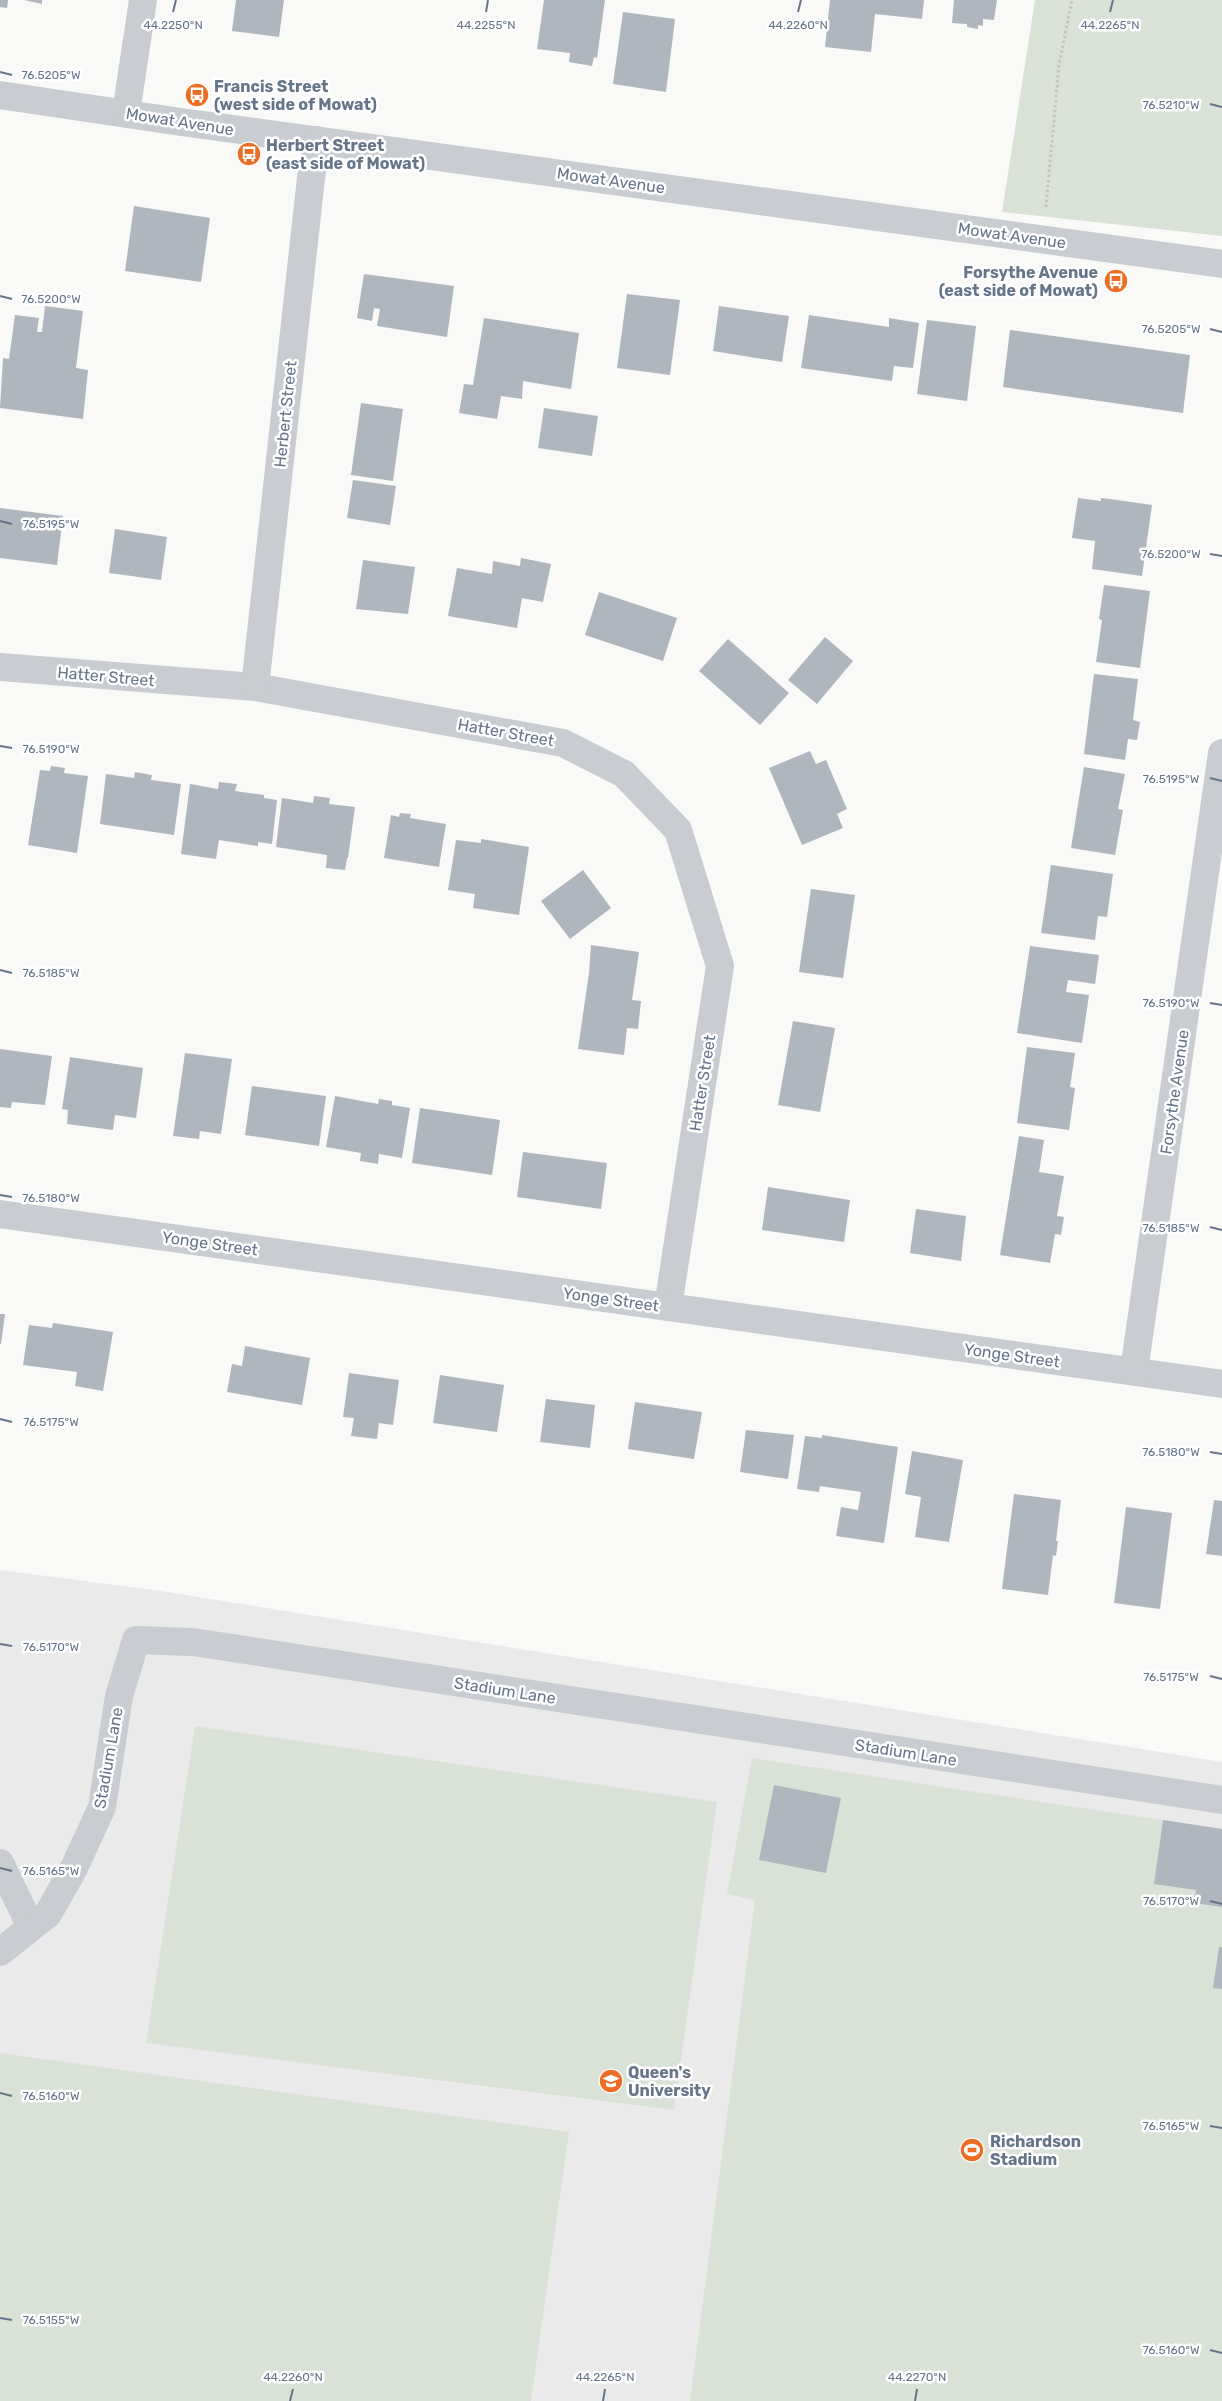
<svg xmlns="http://www.w3.org/2000/svg" width="1222" height="2401" viewBox="0 0 1222 2401" font-family="Rubik,sans-serif">
<rect width="100%" height="100%" fill="#f9f9f7"/>
<!-- built -->
<path fill="#eaeaea" d="M0,1570l161,21 1061,171v639h-1222z"/>
<!-- green -->
<g fill="#dae2d8">
<path d="M1035,0h187v236l-220,-24z"/>
<path d="M195,1726l522,76 -43,308 -528,-67z"/>
<path d="M752,1758l470,71v572h-532l65,-501 -28,-6z"/>
<path d="M0,2053l569,79 -38,269h-531z"/>
</g>
<!-- building -->
<g fill="#b0b6be">
<path d="M0,0h8l-1,8 -7,-1z"/>
<path d="M24,0h18v4z"/>
<path d="M236,0h48l-5,37 -47,-6z"/>
<path d="M544,0h61l-8,58 -3,-1 -2,9 -23,-4 1,-9 -33,-4z"/>
<path d="M830,0h94l-2,19 -47,-5 -4,38 -46,-5z"/>
<path d="M954,0h43l-3,20 -11,-1v7l-5,-1v4l-11,-2v-3l-15,-1z"/>
<path d="M623,12l52,7 -9,73 -53,-8z"/>
<path d="M134,206l76,12 -9,64 -76,-11z"/>
<path d="M364,274l90,12 -7,51 -70,-11 3,-17 -6,-1 -2,13 -15,-3z"/>
<path d="M627,294l53,6 -10,75 -53,-7z"/>
<path d="M45,306l38,5 -7,57 12,2 -5,49 -83,-11 3,-50 6,1 6,-44 24,3 -2,14h5z"/>
<path d="M719,306l70,10 -7,46 -69,-11z"/>
<path d="M809,315l80,12v-9l30,5 -6,45 -19,-2 -2,15 -91,-13z"/>
<path d="M484,318l95,15 -8,56 -48,-8 -1,18 -21,-3 -4,23 -38,-6 5,-29 9,1z"/>
<path d="M927,320l49,6 -9,75 -50,-7z"/>
<path d="M1010,330l180,25 -7,58 -180,-26z"/>
<path d="M361,403l42,6 -10,72 -42,-6z"/>
<path d="M544,408l54,8 -6,40 -54,-8z"/>
<path d="M353,480l43,6 -6,39 -43,-7z"/>
<path d="M1078,498l23,3v-3l9,1 42,6 -10,71 -50,-7 3,-28 -23,-3z"/>
<path d="M0,508l63,8 -6,49 -57,-7z"/>
<path d="M115,529l52,8 -6,43 -52,-7z"/>
<path d="M521,558l30,6 -8,38 -21,-4 -5,30 -69,-12 9,-48 35,6 1,-13 27,5z"/>
<path d="M363,560l52,7 -7,47 -52,-5z"/>
<path d="M1104,585l46,6 -10,77 -44,-6 6,-42 -3,-1z"/>
<path d="M599,592l78,26 -14,43 -78,-26z"/>
<path d="M825,637l28,24 -36,43 -29,-24z"/>
<path d="M728,639l61,54 -29,32 -61,-54z"/>
<path d="M1094,674l44,5 -5,41 7,2 -3,18 -9,-1 -3,21 -41,-6z"/>
<path d="M810,751l6,13 10,-4 21,49 -10,5 6,14 -41,17 -33,-77z"/>
<path d="M51,766l14,2 -1,5 24,3 -11,77 -49,-8 12,-75 10,1z"/>
<path d="M1084,767l41,7 -7,35 5,1 -8,45 -44,-7z"/>
<path d="M135,772l17,3 -1,5 30,4 -7,51 -74,-11 6,-50 28,4z"/>
<path d="M219,782l18,2 -2,7 29,4v3l13,2 -5,44 -14,-2v4l-39,-6 -3,19 -35,-5 9,-70 28,5z"/>
<path d="M314,796l16,2 -1,6 26,3 -7,51h-1l-2,12 -19,-2 1,-13 -51,-8 6,-49 31,5z"/>
<path d="M400,813l11,1 -1,4 36,6 -7,43 -55,-9 7,-43 8,2z"/>
<path d="M481,839l48,8 -10,68 -46,-7 2,-14 -27,-4 8,-50 25,3z"/>
<path d="M1051,865l62,9 -6,43 -9,-1 -3,24 -54,-7z"/>
<path d="M583,870l28,38 -41,31 -29,-38z"/>
<path d="M811,889l44,6 -12,83 -44,-6z"/>
<path d="M591,945l48,7 -7,48 9,1 -3,28 -11,-1 -3,27 -46,-6 11,-76z"/>
<path d="M1030,946l69,9 -4,29 -27,-4 -2,12 23,3 -7,48 -65,-10z"/>
<path d="M793,1021l42,7 -15,84 -42,-7z"/>
<path d="M1027,1047l48,6 -5,34 5,1 -6,42 -52,-7z"/>
<path d="M0,1049l52,7 -7,49 -33,-3 -1,6 -11,-1z"/>
<path d="M185,1053l47,6 -11,75 -21,-3 -1,8 -26,-3z"/>
<path d="M70,1057l73,11 -7,50 -21,-3 -2,15 -46,-6 1,-14 -6,-1z"/>
<path d="M252,1086l74,10 -7,50 -74,-11z"/>
<path d="M335,1096l43,8 1,-5 13,2v4l18,3 -8,50 -23,-4 -1,10 -18,-3 1,-8 -35,-6z"/>
<path d="M420,1108l80,12 -8,55 -80,-12z"/>
<path d="M1019,1136l25,4 -5,32 25,4 -7,40 7,1 -3,18 -6,-1 -5,29 -50,-8z"/>
<path d="M523,1152l84,11 -6,46 -84,-12z"/>
<path d="M768,1187l82,13 -6,42 -82,-12z"/>
<path d="M916,1209l50,7 -5,45 -51,-8z"/>
<path d="M0,1314h5l-4,30h-1z"/>
<path d="M53,1323l60,9 -10,59 -28,-5 2,-14 -54,-7 6,-40 23,3z"/>
<path d="M245,1346l65,12 -8,47 -75,-13 5,-28 10,2z"/>
<path d="M349,1373l50,7 -6,45 -14,-2 -2,16 -26,-3 3,-18 -11,-1z"/>
<path d="M440,1375l64,10 -7,47 -64,-9z"/>
<path d="M546,1399l49,6 -5,43 -50,-6z"/>
<path d="M635,1402l67,10 -8,47 -66,-10z"/>
<path d="M746,1430l48,5 -6,44 -48,-7z"/>
<path d="M822,1435l76,12 -14,96 -48,-7 5,-29 17,3 3,-18 -41,-6 -1,6 -22,-3 8,-53 17,2z"/>
<path d="M912,1451l51,9 -14,82 -34,-5 6,-40 -16,-3z"/>
<path d="M1014,1494l47,6 -5,41h2l-2,15 -3,-1 -5,40 -46,-6z"/>
<path d="M1214,1500l8,1v55l-16,-2z"/>
<path d="M1126,1507l46,6 -12,96 -46,-6z"/>
<path d="M774,1785l67,13 -15,75 -67,-13z"/>
<path d="M1163,1820l59,9v78l-28,-4 2,-13 -42,-6z"/>
<path d="M1219,1947h3v42l-9,-1z"/>
</g>
<g fill="none" stroke-linecap="round" stroke-linejoin="round">
<!-- path -->
<path stroke="#c3c4c7" stroke-width="3" stroke-dasharray="2.5 2.5" stroke-linecap="butt" d="M1046,207l13,-142 13,-65"/>
<!-- minor -->
<g stroke="#c9ccd0" stroke-width="28">
<path d="M0,95l181,27 1041,142"/>
<path d="M126,113l17,-113"/>
<path d="M0,667l255,20 308,56 61,31 54,56 42,136 -52,341"/>
<path d="M255,687l56,-509 6,-38"/>
<path d="M0,1214l1222,170"/>
<path d="M1134,1371l88,-618"/>
<path d="M0,1863l31,64"/>
<path d="M0,1952l48,-38 26,-46 28,-61 17,-111 17,-56 57,2 1029,158"/>
</g>
</g>
<!-- ticks -->
<path fill="none" stroke="#677589" stroke-width="2" d="M173,12l3,-12M486,12l2,-12M798,12l3,-12M1110,12l3,-12M0,72l12,3M1210,104l12,3M0,296l12,3M1210,329l12,3M0,521l12,3M1210,554l12,2M0,746l12,2M1210,778l12,3M0,970l12,3M1210,1003l12,2M0,1195l12,2M1210,1227l12,3M0,1419l12,3M1210,1452l12,2M0,1644l12,2M1210,1676l12,3M0,1868l12,3M1210,1901l12,3M0,2093l12,3M1210,2126l12,2M0,2318l12,2M1210,2350l12,3M290,2401l3,-12M603,2401l2,-12M915,2401l2,-12"/>
<!-- icons -->
<defs>
<g id="bus-disc" transform="scale(1.25)"><circle r="9.5" fill="#ec6d24" stroke="#fff"/><path d="M-5-6H5V4H4V6H2V4H-2V6H-4V4H-5ZM-3.5-4V0h7V-4ZM-3.5 1.2v1.5H-2V1.2ZM2 1.2v1.5H3.5V1.2Z" fill="#fff"/></g>
<g id="university-disc" transform="scale(1.25)"><circle r="9.5" fill="#ec6d24" stroke="#fff"/><path d="M0-5L7-2L0 1L-7-2ZM-4 1L0 2.5L4 1V4Q0 6-4 4Z" fill="#fff"/></g>
<g id="stadium-disc" transform="scale(1.25)"><circle r="9.5" fill="#ec6d24" stroke="#fff"/><path d="M0-5a6.5 5 0 1 0 0 10a6.5 5 0 1 0 0-10ZM-3.5-1.8h7v3.6h-7Z" fill="#fff"/></g>
</defs>
<g fill-rule="evenodd">
<use href="#bus-disc" x="197" y="95"/>
<use href="#bus-disc" x="249" y="154"/>
<use href="#bus-disc" x="1116" y="281"/>
<use href="#university-disc" x="611" y="2081"/>
<use href="#stadium-disc" x="972" y="2150"/>
</g>
<g text-anchor="middle" stroke-width="5" stroke-linejoin="round" paint-order="stroke">
<!-- poi labels -->
<g font-size="16" font-weight="bold" fill="#677589" stroke="#fff" text-anchor="start">
<text x="214" y="92">Francis Street<tspan x="214" dy="18">(west side of Mowat)</tspan></text>
<text x="266" y="151">Herbert Street<tspan x="266" dy="18">(east side of Mowat)</tspan></text>
<text x="1098" y="278" text-anchor="end">Forsythe Avenue<tspan x="1098" dy="18">(east side of Mowat)</tspan></text>
<text x="628" y="2078">Queen's<tspan x="628" dy="18">University</tspan></text>
<text x="990" y="2147">Richardson<tspan x="990" dy="18">Stadium</tspan></text>
</g>
<!-- street labels -->
<g font-size="16" fill="#677589" stroke="#fff">
<text transform="translate(180 121) rotate(9)" y="6">Mowat Avenue</text>
<text transform="translate(611 180) rotate(8)" y="6">Mowat Avenue</text>
<text transform="translate(1012 235) rotate(8)" y="6">Mowat Avenue</text>
<text transform="translate(285 414) rotate(-84)" y="6">Herbert Street</text>
<text transform="translate(106 676) rotate(5)" y="6">Hatter Street</text>
<text transform="translate(506 732) rotate(10)" y="6">Hatter Street</text>
<text transform="translate(702 1083) rotate(-81)" y="6">Hatter Street</text>
<text transform="translate(1174 1092) rotate(-82)" y="6">Forsythe Avenue</text>
<text transform="translate(210 1243) rotate(8)" y="6">Yonge Street</text>
<text transform="translate(611 1299) rotate(8)" y="6">Yonge Street</text>
<text transform="translate(1012 1355) rotate(8)" y="6">Yonge Street</text>
<text transform="translate(505 1690) rotate(9)" y="6">Stadium Lane</text>
<text transform="translate(906 1752) rotate(9)" y="6">Stadium Lane</text>
<text transform="translate(108 1758) rotate(-80)" y="6">Stadium Lane</text>
</g>
</g>
<g font-size="12" text-anchor="middle" fill="#677589" stroke="#fff" stroke-width="5" stroke-linejoin="round" paint-order="stroke">
<text x="173" y="29">44.2250°N</text>
<text x="486" y="29">44.2255°N</text>
<text x="798" y="29">44.2260°N</text>
<text x="1110" y="29">44.2265°N</text>
<text x="51" y="79">76.5205°W</text>
<text x="1171" y="109">76.5210°W</text>
<text x="51" y="303">76.5200°W</text>
<text x="1171" y="333">76.5205°W</text>
<text x="51" y="528">76.5195°W</text>
<text x="1171" y="558">76.5200°W</text>
<text x="51" y="753">76.5190°W</text>
<text x="1171" y="783">76.5195°W</text>
<text x="51" y="977">76.5185°W</text>
<text x="1171" y="1007">76.5190°W</text>
<text x="51" y="1202">76.5180°W</text>
<text x="1171" y="1232">76.5185°W</text>
<text x="51" y="1426">76.5175°W</text>
<text x="1171" y="1456">76.5180°W</text>
<text x="51" y="1651">76.5170°W</text>
<text x="1171" y="1681">76.5175°W</text>
<text x="51" y="1875">76.5165°W</text>
<text x="1171" y="1905">76.5170°W</text>
<text x="51" y="2100">76.5160°W</text>
<text x="1171" y="2130">76.5165°W</text>
<text x="51" y="2324">76.5155°W</text>
<text x="1171" y="2354">76.5160°W</text>
<text x="293" y="2381">44.2260°N</text>
<text x="605" y="2381">44.2265°N</text>
<text x="917" y="2381">44.2270°N</text>
</g>
</svg>
